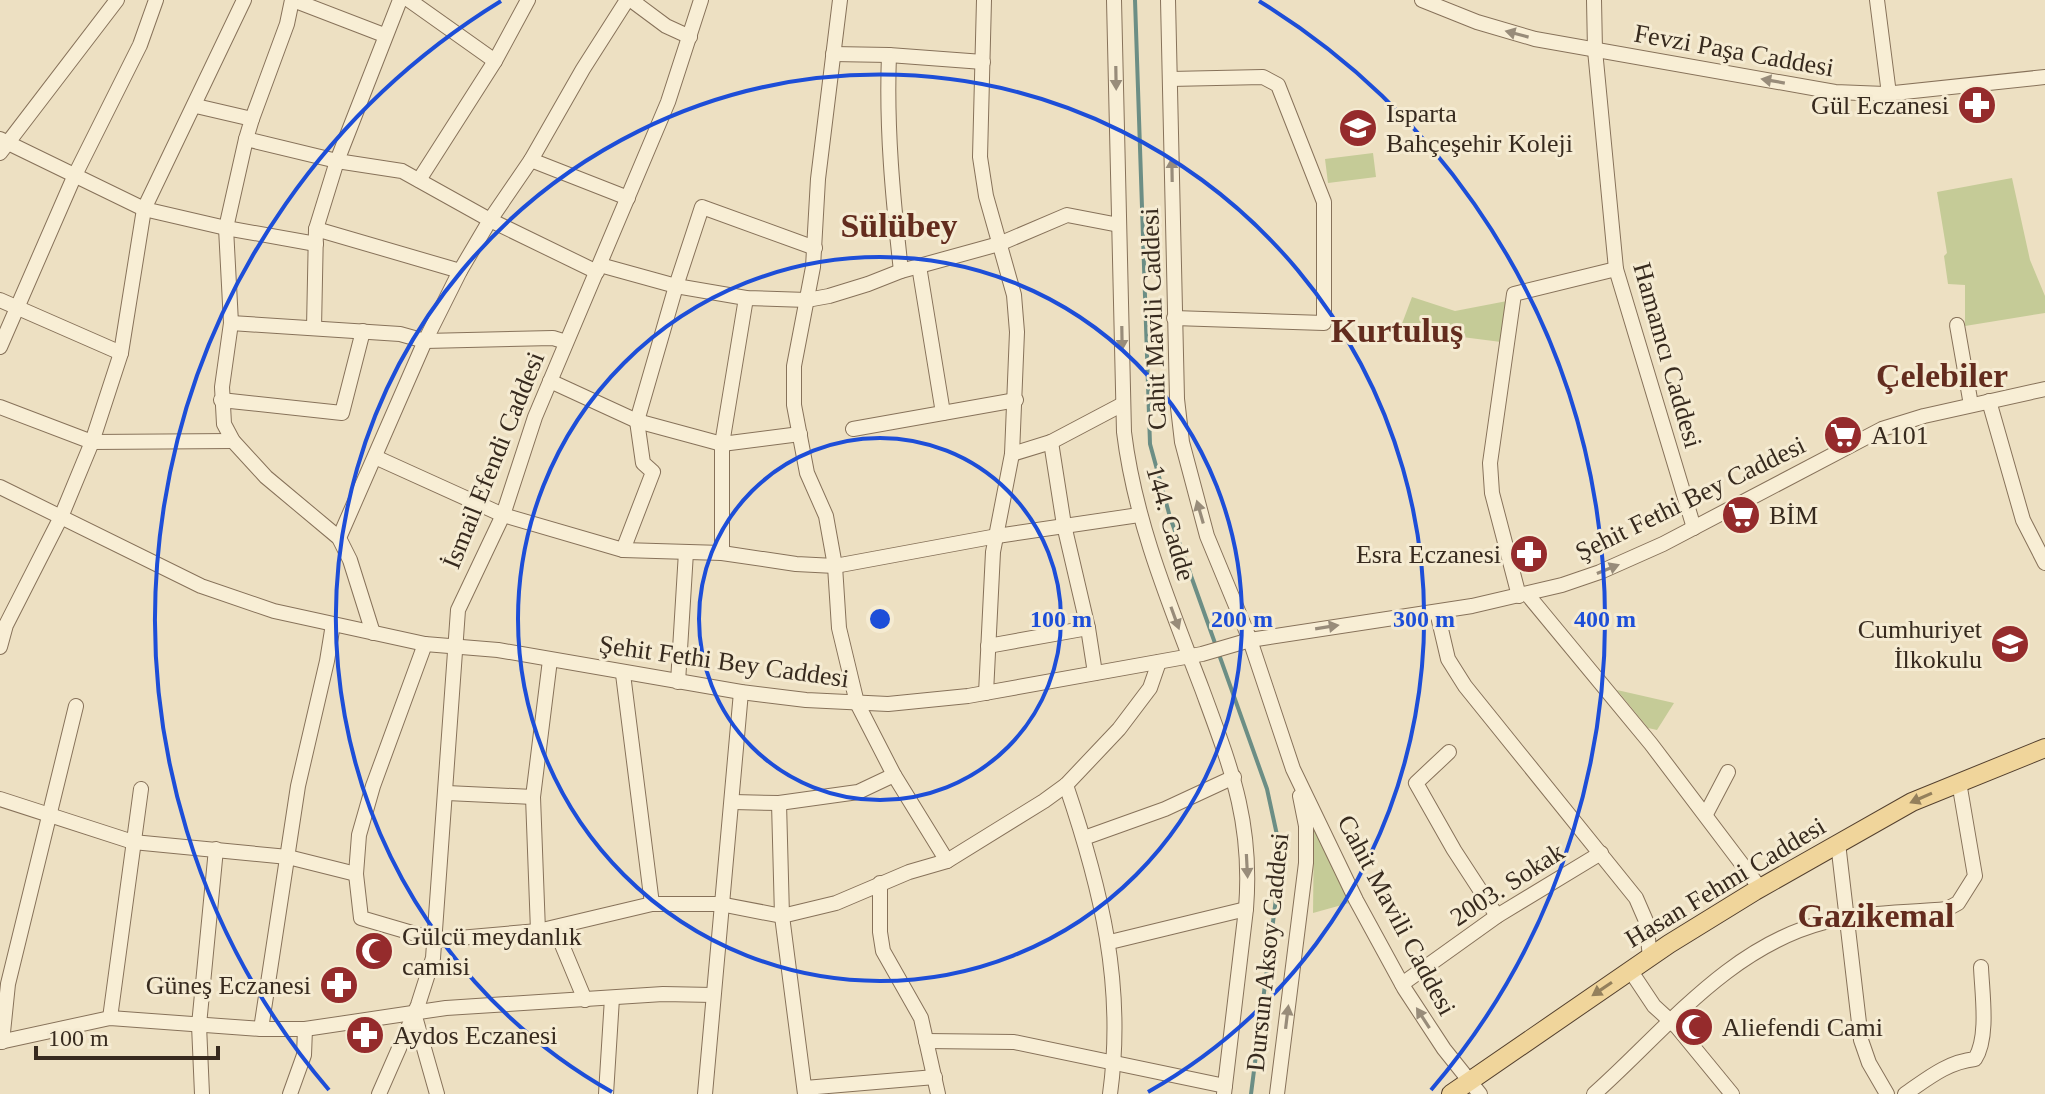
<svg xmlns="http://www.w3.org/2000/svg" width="2045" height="1094" viewBox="0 0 2045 1094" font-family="'Times New Roman',serif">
<rect width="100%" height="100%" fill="#ede0c2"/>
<!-- green -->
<g fill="#c5cb97">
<path d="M1373,153l3,24 -48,6 -3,-24z"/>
<path d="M2012,178l18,82 15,36v17l-80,13v-41l-17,-1 -4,-28 3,-3 -10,-61z"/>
<path d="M1412,297l43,14 52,-10 -6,41 -101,-13z"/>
<path d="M1617,690l57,13 -17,27 -9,-2z"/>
<path d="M1314,828l35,75 -36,10z"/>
</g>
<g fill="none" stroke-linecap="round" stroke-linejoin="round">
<!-- stream -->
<path stroke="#6c8e85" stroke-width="4" d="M1135,0l15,444 20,73 97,272 10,46 1,48 -27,211"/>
<!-- minor casing -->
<g stroke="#87725a" stroke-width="16">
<g id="minor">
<path d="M293,0l91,35"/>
<path d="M409,0l86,61"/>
<path d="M631,0l35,26 24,11"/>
<path d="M840,0l-22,179 -5,88 -19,99v39l13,68 19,43 9,50 4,62 18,75 37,72 53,86"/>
<path d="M984,0l-4,157 6,39 28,99 3,37 -5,122 -19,98 -7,141"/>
<path d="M1114,0l10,432c11,90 46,173 78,257 29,79 51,133 44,220l-22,185"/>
<path d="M1168,0l9,399 5,43 25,94 43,104 43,129 63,131 48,88 40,61 36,45"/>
<path d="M1422,0l55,22 58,17 300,53 50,2 160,-17"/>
<path d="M1594,0l1,50 21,219 78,259"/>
<path d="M1877,0l12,94"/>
<path d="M833,54l56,1 94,7"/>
<path d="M889,55c-3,73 4,144 12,216"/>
<path d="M1170,79l93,-2 15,8 46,117v121l-150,-5"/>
<path d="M196,106l56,13 -6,20 91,22 65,10 88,49 107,52"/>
<path d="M252,119l35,-95 5,-24"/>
<path d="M0,139l144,70 82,19 90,16"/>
<path d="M246,139l-20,89 5,95 -9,64 2,37 9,17 33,36 73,61 11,22 23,73"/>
<path d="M0,153l117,-153"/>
<path d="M531,160l97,38"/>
<path d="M419,180l76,-119 33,-61"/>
<path d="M316,229l144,42"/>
<path d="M600,265l76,21 70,12 61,2 22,-4 39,-12 33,-13 98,-27 68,-29 52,10"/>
<path d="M919,266l24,147"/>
<path d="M0,300l121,53"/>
<path d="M231,323l169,11 25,7 128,-3 13,4"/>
<path d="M1957,325l14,80"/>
<path d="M314,328l2,-99 21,-68 63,-161"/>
<path d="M0,347l74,-170 66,-132 16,-45"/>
<path d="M550,381l87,40 85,23 78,-10"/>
<path d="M221,400l121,13 21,-82"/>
<path d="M1989,401l34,119 22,43"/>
<path d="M0,407l92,35 141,-1"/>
<path d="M853,429l163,-29"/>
<path d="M1051,442l13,83 24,103 7,45"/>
<path d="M1012,454l39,-12 72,-38"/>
<path d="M375,457l128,58 120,35 99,3 74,11 39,2 162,-30 142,-21"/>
<path d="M0,487l201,99 73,25 151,33 73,6 243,42 65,8 82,4 80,-8 234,-42 48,-14 222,-34 90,-21 38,-13 63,-28 219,-115 42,-13 121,-27"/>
<path d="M339,538l86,-197 35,-70 30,-51 41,-60 52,-91 44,-69"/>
<path d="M623,550l30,-78 -10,-9 -6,-42 39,-135 26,-79 113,41"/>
<path d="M722,553v-109l24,-146"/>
<path d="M1527,594l124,150 109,144"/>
<path d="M1519,596l-27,-103 -2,-30 24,-169 102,-25"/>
<path d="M1437,612l11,47 17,27 171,212 10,23 4,36"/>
<path d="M425,644l-52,142 -14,49 -3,39 5,44 75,22 102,-9 114,-27h68l62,12 54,-13 73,-31 38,-11 97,-60 22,-16 53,-56 31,-41 9,-26"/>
<path d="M988,646l100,-18"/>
<path d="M0,647l6,-22 55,-108 31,-75 29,-89 23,-144 100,-209"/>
<path d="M623,674l29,230"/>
<path d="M678,682l8,-130"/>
<path d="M1449,752l-33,31 38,67 43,66"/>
<path d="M1066,785c35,103 59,200 44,309"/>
<path d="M447,793l86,4"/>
<path d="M0,799l133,43 155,15 68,17"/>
<path d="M733,802l46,1 79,-11 36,-17"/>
<path d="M779,803l3,113 23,178"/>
<path d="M1706,814l22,-42"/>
<path d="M1084,838l81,-29 69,-32"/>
<path d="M1838,843l23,197 8,23 18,31"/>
<path d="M880,883v49l3,19 38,67 17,76"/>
<path d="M555,928l30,72"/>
<path d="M538,931l-5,-134 17,-137"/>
<path d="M1110,942l136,-33"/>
<path d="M1630,970l24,36 23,21 55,67"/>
<path d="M1402,984l95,-68 104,-63"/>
<path d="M414,1013l23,81"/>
<path d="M110,1018l31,-229"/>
<path d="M261,1029l37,-243 29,-125 6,-37"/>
<path d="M926,1041l88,1 211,44"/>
<path d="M0,1042l110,-24 151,11h44l141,-21 217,-14 50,1"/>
<path d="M2,1042l6,-58 68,-278"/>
<path d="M805,1088l130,-11"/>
<path d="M202,1094l-3,-69 17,-176"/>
<path d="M290,1094l14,-39 1,-26"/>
<path d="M379,1094l39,-89 15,-47 25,-348 45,-95 32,-98 133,-315 33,-102"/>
<path d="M606,1094l6,-96"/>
<path d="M705,1094l36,-402"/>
<path d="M1277,1094l29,-231v-37l-6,-30"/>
<path d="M1594,1094c71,-63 134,-147 231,-172 39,-10 82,-9 122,-13l11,-6 17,-27 -16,-94"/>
<path d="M1905,1094c22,-15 42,-32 70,-35 14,-22 7,-66 6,-92"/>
</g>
</g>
<!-- major casing -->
<g stroke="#54402e" stroke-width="20">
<path id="major" d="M1451,1094l218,-150 86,-53 157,-89 133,-54"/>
</g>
<!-- minor -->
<use href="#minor" stroke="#f8eed5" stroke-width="14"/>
<!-- major -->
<use href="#major" stroke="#f0d59b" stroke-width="18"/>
</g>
<!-- one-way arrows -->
<defs><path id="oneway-solid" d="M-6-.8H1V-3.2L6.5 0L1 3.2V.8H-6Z" transform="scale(2)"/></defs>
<g fill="#988c7a">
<use href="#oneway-solid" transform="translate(1517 34) rotate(-165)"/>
<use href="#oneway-solid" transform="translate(1116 78) rotate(89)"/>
<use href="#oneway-solid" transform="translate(1773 81) rotate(-170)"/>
<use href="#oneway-solid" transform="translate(1172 170) rotate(-91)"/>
<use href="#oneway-solid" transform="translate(1122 338) rotate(89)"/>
<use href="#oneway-solid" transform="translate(1200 512) rotate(-106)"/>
<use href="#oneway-solid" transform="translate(1608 569) rotate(-22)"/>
<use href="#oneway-solid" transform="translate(1175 618) rotate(70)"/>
<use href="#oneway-solid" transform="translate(1327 627) rotate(-9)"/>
<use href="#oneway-solid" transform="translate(1247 866) rotate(87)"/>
<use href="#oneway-solid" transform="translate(1287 1017) rotate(-83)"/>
<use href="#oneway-solid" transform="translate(1423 1018) rotate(-123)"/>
</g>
<g fill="#94805c">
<use href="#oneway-solid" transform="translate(1921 798) rotate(156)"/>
<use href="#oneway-solid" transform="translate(1602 989) rotate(146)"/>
</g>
<!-- distance rings -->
<g fill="none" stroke="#1d4ed8" stroke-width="4">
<circle cx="880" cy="619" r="181"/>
<circle cx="880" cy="619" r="362"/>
<path d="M612 1092A544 544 0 1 1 1148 1092"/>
<path d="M329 1090A725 725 0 0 1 501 1M1259 1A725 725 0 0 1 1431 1090"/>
</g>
<!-- icons -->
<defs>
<g id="pharmacy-disc" transform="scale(2)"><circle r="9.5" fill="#952b2c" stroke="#f5ebd2"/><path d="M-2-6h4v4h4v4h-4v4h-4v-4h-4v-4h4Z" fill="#fff"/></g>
<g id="school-disc" transform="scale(2)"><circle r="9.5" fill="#952b2c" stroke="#f5ebd2"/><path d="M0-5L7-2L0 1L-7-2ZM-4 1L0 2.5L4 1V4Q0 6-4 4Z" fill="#fff"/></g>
<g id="supermarket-disc" transform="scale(2)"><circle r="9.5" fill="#952b2c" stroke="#f5ebd2"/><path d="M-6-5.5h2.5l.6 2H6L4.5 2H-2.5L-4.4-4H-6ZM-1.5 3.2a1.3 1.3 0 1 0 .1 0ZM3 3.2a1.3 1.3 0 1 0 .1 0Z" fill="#fff"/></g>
<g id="mosque-disc" transform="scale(2)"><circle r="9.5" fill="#952b2c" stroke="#f5ebd2"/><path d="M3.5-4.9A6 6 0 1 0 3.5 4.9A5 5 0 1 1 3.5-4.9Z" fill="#fff"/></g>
</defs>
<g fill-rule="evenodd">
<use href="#pharmacy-disc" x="1977" y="105"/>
<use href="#school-disc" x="1358" y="128"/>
<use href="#supermarket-disc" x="1843" y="435"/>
<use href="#supermarket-disc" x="1741" y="515"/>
<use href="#pharmacy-disc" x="1529" y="554"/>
<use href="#school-disc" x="2010" y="644"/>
<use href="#mosque-disc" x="374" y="951"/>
<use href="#pharmacy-disc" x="339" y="985"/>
<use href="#mosque-disc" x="1694" y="1027"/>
<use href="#pharmacy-disc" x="365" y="1035"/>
</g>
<g text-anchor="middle" stroke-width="6" stroke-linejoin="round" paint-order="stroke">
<!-- street labels -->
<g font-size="26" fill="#372a1e" stroke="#f5ebd2">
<text transform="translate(1734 50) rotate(10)" y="9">Fevzi Paşa Caddesi</text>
<text transform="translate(1153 319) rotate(-92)" y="9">Cahit Mavili Caddesi</text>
<text transform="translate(1668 355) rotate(74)" y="9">Hamamcı Caddesi</text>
<text transform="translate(493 460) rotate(-68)" y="9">İsmail Efendi Caddesi</text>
<text transform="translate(1690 498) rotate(-26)" y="9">Şehit Fethi Bey Caddesi</text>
<text transform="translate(1171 523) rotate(74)" y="9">144. Cadde</text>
<text transform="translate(724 661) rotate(8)" y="9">Şehit Fethi Bey Caddesi</text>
<text transform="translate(1725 882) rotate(-31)" y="9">Hasan Fehmi Caddesi</text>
<text transform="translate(1507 884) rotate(-33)" y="9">2003. Sokak</text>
<text transform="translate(1397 915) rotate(62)" y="9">Cahit Mavili Caddesi</text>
<text transform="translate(1267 952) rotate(-84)" y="9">Dursun Aksoy Caddesi</text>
</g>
<!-- poi labels -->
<g font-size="26" fill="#372a1e" stroke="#f5ebd2" text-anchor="start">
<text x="1949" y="114" text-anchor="end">Gül Eczanesi</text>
<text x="1386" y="122">Isparta<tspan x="1386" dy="30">Bahçeşehir Koleji</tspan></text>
<text x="1871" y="444">A101</text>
<text x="1769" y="524">BİM</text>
<text x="1501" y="563" text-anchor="end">Esra Eczanesi</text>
<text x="1982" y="638" text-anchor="end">Cumhuriyet<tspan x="1982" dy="30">İlkokulu</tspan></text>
<text x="402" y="945">Gülcü meydanlık<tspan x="402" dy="30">camisi</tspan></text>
<text x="311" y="994" text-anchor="end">Güneş Eczanesi</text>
<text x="1722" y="1036">Aliefendi Cami</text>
<text x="393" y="1044">Aydos Eczanesi</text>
</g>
<!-- district labels -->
<g font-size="34" font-weight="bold" fill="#632c1e" stroke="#f5ebd2">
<text x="899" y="237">Sülübey</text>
<text x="1397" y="342">Kurtuluş</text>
<text x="1942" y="387">Çelebiler</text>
<text x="1876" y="927">Gazikemal</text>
</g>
</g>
<circle cx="880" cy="619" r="12" fill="#1d4ed8" stroke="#f5ebd2" stroke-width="4"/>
<g font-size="24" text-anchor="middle" font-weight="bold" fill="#1d4ed8" stroke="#f5ebd2" stroke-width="6" stroke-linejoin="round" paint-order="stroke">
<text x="1061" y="627">100 m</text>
<text x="1242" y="627">200 m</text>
<text x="1424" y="627">300 m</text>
<text x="1605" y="627">400 m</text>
</g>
<!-- scale -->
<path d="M36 1046v12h182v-12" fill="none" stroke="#372a1e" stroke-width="4"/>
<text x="48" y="1046" font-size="24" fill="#372a1e" stroke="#f5ebd2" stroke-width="6" paint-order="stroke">100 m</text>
</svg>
